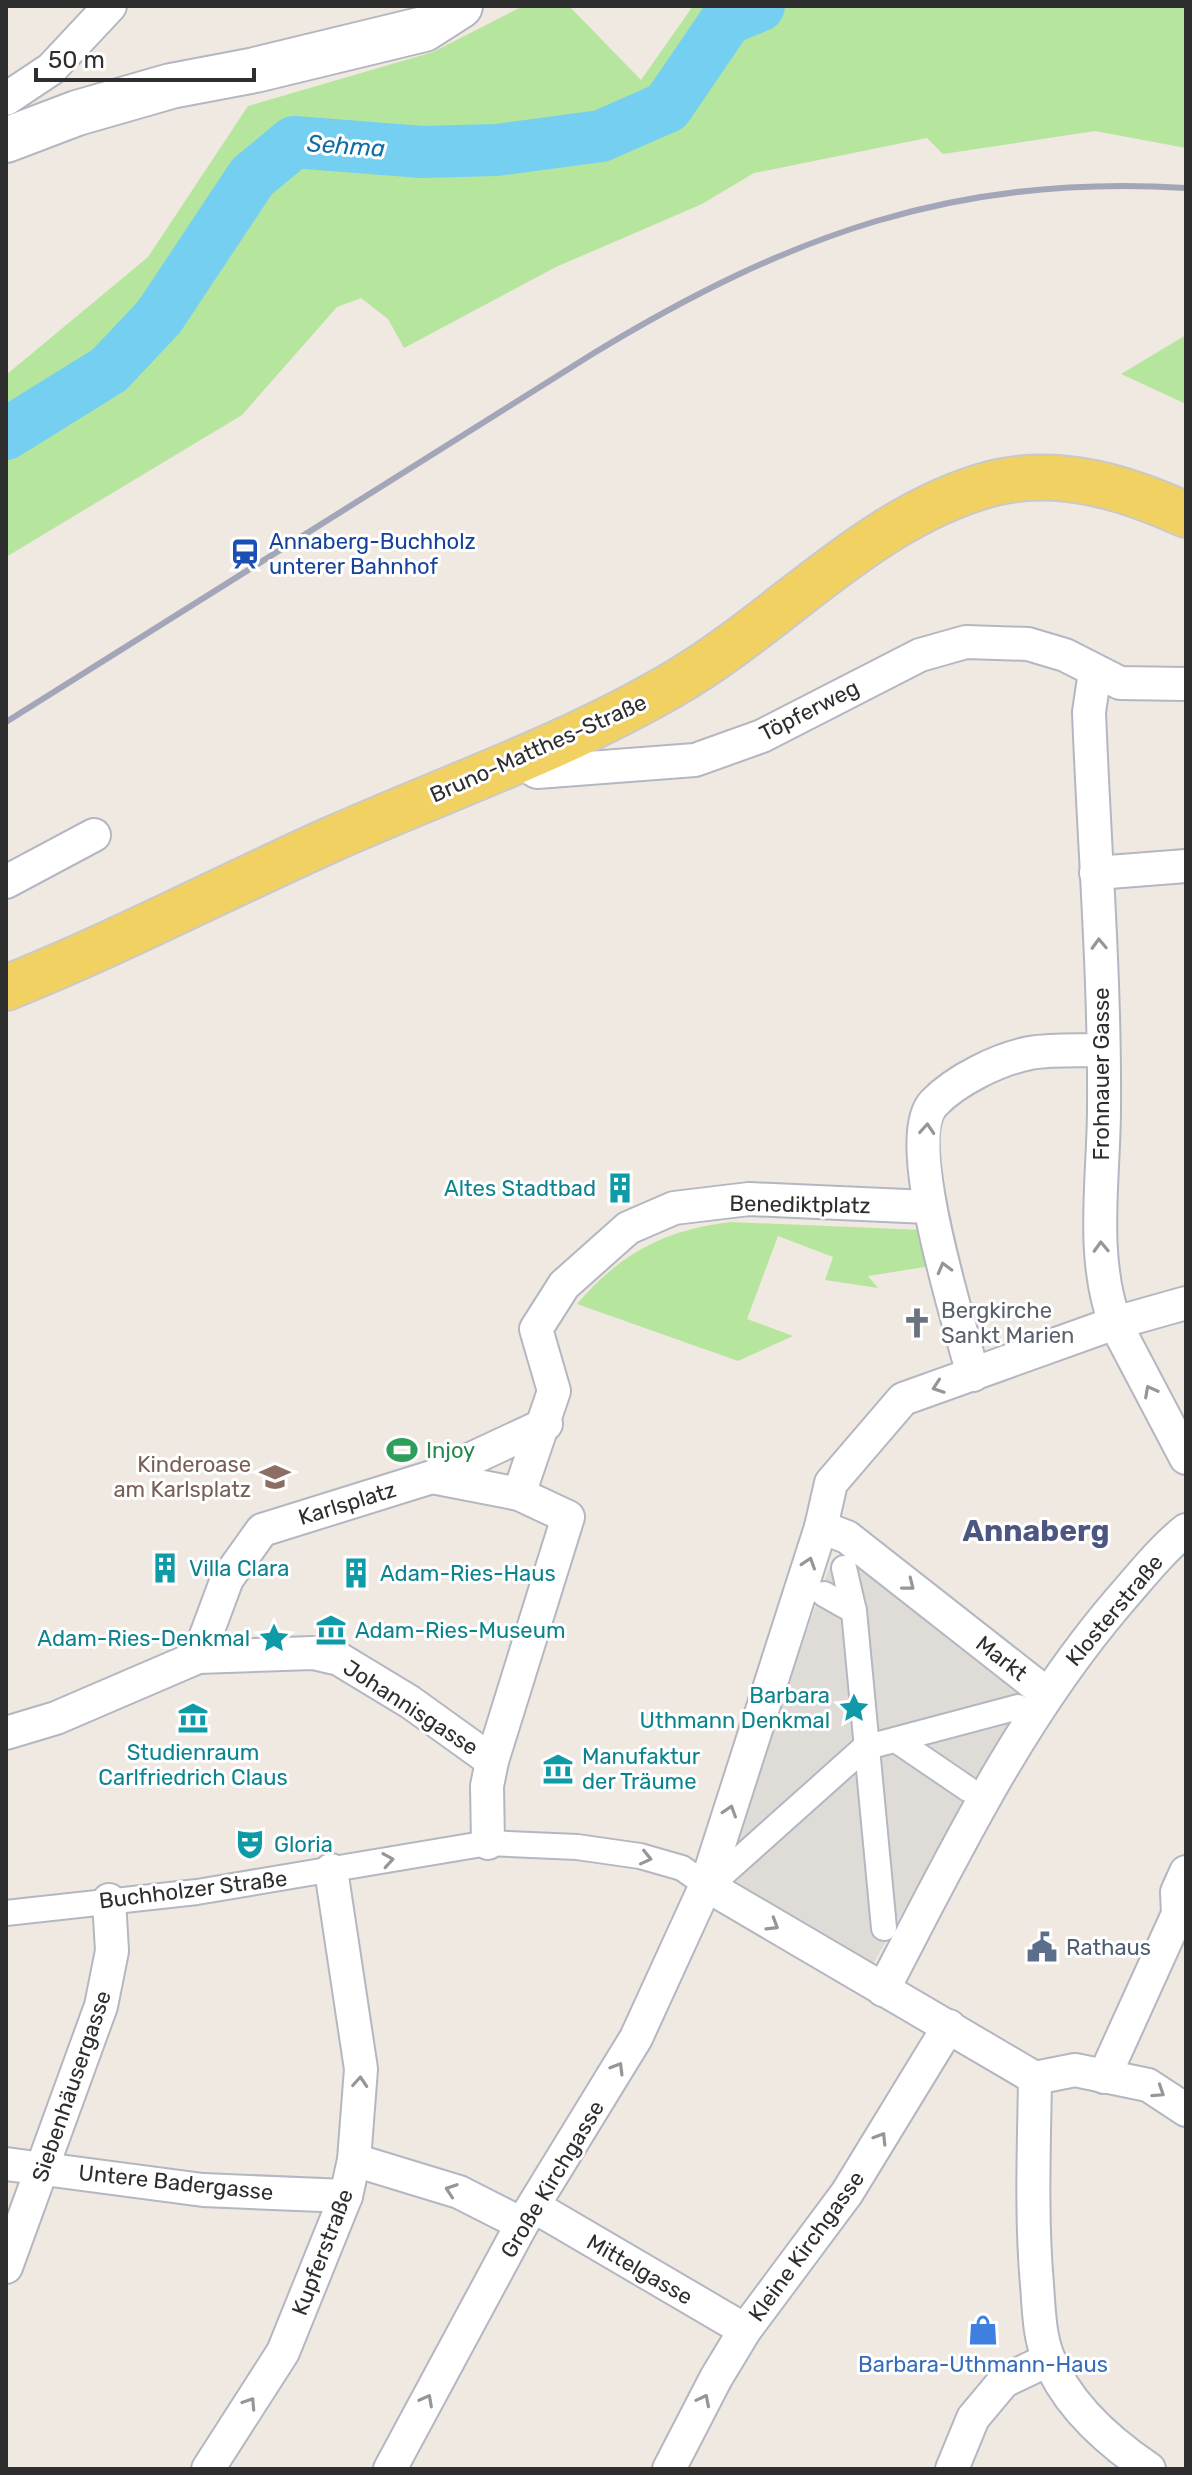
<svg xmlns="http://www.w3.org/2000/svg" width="1192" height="2475" viewBox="0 0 1192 2475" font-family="Rubik,sans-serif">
<rect width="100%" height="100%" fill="#efe9e1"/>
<!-- green -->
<g fill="#b6e59e">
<path d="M523,6h46l72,74 52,-74h493v142l-91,-17 -152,23 -16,-16 -173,35 -52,31 -146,63 -152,81 -16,-29 -27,-21 -24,9 -95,108 -236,142v-182l142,-118 100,-151 185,-54z"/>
<path d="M1186,335v69l-65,-30z"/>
<path d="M731,1222l192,8 8,36 -63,10 10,12 -53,-8 8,-23 -55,-21 -31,83 46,17 -55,25 -161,-57c44,-51 87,-74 154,-82z"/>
</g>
<!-- plaza -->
<path fill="#dfdcd8" d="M851,1552l176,141 -154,271 -154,-85 113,-319z"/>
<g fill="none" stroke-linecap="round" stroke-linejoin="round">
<!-- river -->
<path stroke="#75cff0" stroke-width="52" d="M6,434l103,-64 50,-53 93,-140 42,-35 128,10 74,-2 105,-14 66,-29 60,-88 32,-13"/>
<!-- pedestrian casing -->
<g stroke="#b4b7c1" stroke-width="28">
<g id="pedestrian">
<path d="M844,1568l10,43 30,317"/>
<path d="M824,1594l30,17"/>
<path d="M896,1740l72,49"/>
<path d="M723,1874l141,-126 154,-41"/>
<path d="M6,1913l191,-21 291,-49 89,4 63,9 42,12 24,17"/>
</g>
</g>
<!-- minor casing -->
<g stroke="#b4b7c1" stroke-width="36">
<g id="minor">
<path d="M6,99l45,-30 59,-63"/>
<path d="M1095,672l-6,40c5,131 16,263 15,395 0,72 -14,147 11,216l71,135"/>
<path d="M518,760l19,12 158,-12 67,-24 158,-81 46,-13 62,2 37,11 55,28 66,1"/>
<path d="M1096,873l90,-7"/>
<path d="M6,882l88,-47"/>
<path d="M973,1375c-12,-48 -74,-236 -39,-272 22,-23 65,-44 96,-50 24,-4 50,-2 73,-3"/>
<path d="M432,1477l87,17 49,23 -76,244"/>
<path d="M519,1494l35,-103 -18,-62 28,-44 64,-57 46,-20 75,-9 179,8"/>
<path d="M821,1527l26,10 200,157"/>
<path d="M198,1657l29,-78 35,-49 170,-53 114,-53"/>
<path d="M6,1733l50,-15 142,-61 115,-4 26,6 71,43 82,59 -5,25 1,57"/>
<path d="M706,1885l329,193"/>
<path d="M883,1990c71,-136 136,-272 236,-389 22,-25 42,-51 67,-71"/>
<path d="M1104,2077l74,-163 -1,-22 9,-20"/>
<path d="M1035,2078c-1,70 -4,138 2,207 2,24 2,50 11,72 18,47 61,85 101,112"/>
<path d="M1035,2078l40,-8 73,15 38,25"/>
<path d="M354,2160l105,32 63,32"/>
<path d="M6,2164l197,26 143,6"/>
<path d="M535,2207l210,123"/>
<path d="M6,2267l95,-261 11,-55 -3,-51"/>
<path d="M208,2469l75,-117 63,-156 8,-36 7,-91 -30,-199"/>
<path d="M390,2469l132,-245 114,-186 70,-153 115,-358 10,-44 72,-84 212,-76 71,-20"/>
<path d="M669,2469l47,-91 29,-48 102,-137 102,-167"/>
<path d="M952,2469l21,-51 31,-37 44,-21"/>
</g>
</g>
<!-- secondary casing -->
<g stroke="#b4b7c1" stroke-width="48">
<path id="secondary" d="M6,140l71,-27 94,-27 84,-16 169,-41 36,-23"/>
</g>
<!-- primary casing -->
<g stroke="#c9c9c9" stroke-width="48">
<path id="primary" d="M6,988c110,-44 215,-99 324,-148 114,-51 234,-92 342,-155 109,-63 198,-170 322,-202 66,-16 133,5 192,32"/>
</g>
<!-- pedestrian -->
<use href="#pedestrian" stroke="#fff" stroke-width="24"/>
<!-- minor -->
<use href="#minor" stroke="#fff" stroke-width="32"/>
<!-- secondary -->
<use href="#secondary" stroke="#fff" stroke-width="44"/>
<!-- primary -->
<use href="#primary" stroke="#f2d163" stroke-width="44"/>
<!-- rail -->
<path stroke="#a3a6b8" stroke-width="6" d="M6,722l588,-369c193,-117 363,-180 592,-165"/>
</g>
<!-- one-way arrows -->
<defs><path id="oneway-chevron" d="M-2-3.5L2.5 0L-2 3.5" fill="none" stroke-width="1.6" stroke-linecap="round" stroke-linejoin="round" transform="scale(2)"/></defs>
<g stroke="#969696">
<use href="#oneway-chevron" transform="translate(1099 944) rotate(-92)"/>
<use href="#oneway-chevron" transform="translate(927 1129) rotate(-86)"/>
<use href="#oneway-chevron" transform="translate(1101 1247) rotate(-92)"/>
<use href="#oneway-chevron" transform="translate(944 1268) rotate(-105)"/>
<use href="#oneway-chevron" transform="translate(938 1387) rotate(161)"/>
<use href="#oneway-chevron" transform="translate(1150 1391) rotate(-118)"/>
<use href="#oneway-chevron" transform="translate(809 1563) rotate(-72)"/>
<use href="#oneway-chevron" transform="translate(909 1585) rotate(38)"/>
<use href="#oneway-chevron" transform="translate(730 1811) rotate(-72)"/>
<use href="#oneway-chevron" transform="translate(646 1858) rotate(13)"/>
<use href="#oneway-chevron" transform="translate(388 1860) rotate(-9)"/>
<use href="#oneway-chevron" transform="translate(773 1925) rotate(31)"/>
<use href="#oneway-chevron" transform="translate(618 2068) rotate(-59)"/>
<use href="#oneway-chevron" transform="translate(360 2082) rotate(-86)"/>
<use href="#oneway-chevron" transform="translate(1159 2092) rotate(33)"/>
<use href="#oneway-chevron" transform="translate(881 2138) rotate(-58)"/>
<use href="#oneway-chevron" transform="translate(451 2190) rotate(-161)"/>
<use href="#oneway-chevron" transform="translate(427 2400) rotate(-62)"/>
<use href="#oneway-chevron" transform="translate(704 2400) rotate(-63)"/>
<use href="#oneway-chevron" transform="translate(250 2403) rotate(-57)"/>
</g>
<!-- icons -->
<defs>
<g id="station-bare" transform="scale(2.4)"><path d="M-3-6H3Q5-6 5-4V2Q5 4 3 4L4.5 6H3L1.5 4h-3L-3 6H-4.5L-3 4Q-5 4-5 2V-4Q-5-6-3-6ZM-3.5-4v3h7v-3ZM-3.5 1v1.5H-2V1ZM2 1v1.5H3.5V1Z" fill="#1a4fb4" stroke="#fff" stroke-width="2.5" paint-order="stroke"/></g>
<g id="building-bare" transform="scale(2.4)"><path d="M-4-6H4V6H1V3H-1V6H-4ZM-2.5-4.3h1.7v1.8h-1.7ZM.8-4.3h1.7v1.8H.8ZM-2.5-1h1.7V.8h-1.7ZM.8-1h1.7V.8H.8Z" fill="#0f9aa8" stroke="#fff" stroke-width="2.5" paint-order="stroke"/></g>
<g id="church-bare" transform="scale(2.4)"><path d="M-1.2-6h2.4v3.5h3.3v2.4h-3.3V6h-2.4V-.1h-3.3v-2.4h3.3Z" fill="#6b7280" stroke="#fff" stroke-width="2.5" paint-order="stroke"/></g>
<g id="stadium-bare" transform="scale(2.4)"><path d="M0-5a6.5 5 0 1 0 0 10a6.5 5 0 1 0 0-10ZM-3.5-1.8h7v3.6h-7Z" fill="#2e9e5b" stroke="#fff" stroke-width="2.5" paint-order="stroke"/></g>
<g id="school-bare" transform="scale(2.4)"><path d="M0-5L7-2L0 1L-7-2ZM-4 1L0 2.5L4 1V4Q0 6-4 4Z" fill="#8d6e63" stroke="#fff" stroke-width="2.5" paint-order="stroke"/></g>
<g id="museum-bare" transform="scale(2.4)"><path d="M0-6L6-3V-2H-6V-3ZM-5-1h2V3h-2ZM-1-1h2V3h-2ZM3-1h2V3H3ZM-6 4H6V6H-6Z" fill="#0f9aa8" stroke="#fff" stroke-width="2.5" paint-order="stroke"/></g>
<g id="sight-bare" transform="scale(2.4)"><path d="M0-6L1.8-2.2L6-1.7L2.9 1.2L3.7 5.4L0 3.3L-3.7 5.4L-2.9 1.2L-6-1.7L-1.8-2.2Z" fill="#0f9aa8" stroke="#fff" stroke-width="2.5" paint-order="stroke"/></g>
<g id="theatre-bare" transform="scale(2.4)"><path d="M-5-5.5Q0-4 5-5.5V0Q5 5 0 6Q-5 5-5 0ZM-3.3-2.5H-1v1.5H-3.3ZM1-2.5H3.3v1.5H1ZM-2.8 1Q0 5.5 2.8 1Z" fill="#0f9aa8" stroke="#fff" stroke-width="2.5" paint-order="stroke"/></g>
<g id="civic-bare" transform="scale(2.4)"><path d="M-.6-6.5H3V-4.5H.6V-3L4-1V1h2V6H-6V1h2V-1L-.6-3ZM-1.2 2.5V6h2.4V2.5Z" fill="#5c6f8a" stroke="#fff" stroke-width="2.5" paint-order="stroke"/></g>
<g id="shop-bare" transform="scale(2.4)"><path d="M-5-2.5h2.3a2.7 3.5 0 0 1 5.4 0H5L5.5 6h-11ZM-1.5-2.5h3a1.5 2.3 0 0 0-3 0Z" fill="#3f7fe0" stroke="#fff" stroke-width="2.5" paint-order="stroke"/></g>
</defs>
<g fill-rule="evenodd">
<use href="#station-bare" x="245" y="554"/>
<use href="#building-bare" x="620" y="1188"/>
<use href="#church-bare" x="917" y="1323"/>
<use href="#stadium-bare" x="402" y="1450"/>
<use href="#school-bare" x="275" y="1477"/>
<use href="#building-bare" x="165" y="1568"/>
<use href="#building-bare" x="356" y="1573"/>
<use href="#museum-bare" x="331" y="1630"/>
<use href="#sight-bare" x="274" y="1638"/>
<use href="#sight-bare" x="854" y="1708"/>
<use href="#museum-bare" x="193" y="1718"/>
<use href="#museum-bare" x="558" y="1769"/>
<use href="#theatre-bare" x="250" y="1844"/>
<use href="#civic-bare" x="1042" y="1947"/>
<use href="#shop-bare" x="983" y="2330"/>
</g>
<g text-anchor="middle" stroke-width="6" stroke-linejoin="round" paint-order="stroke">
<!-- transit labels -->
<g font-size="22" fill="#164399" stroke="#fff" text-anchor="start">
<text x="269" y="549">Annaberg-Buchholz<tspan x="269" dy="25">unterer Bahnhof</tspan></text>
</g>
<!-- street labels -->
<g font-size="22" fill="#2e2e2e" stroke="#fff">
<text transform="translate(809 710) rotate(-27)" y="8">Töpferweg</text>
<text transform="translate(538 748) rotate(-24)" y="8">Bruno-Matthes-Straße</text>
<text transform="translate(1101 1074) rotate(-90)" y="8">Frohnauer Gasse</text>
<text transform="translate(800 1204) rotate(1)" y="8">Benediktplatz</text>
<text transform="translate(347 1503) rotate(-17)" y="8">Karlsplatz</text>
<text transform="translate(1114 1610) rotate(-50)" y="8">Klosterstraße</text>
<text transform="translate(1002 1658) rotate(38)" y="8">Markt</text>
<text transform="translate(411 1707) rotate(33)" y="8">Johannisgasse</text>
<text transform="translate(193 1889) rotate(-7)" y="8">Buchholzer Straße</text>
<text transform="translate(71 2086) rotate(-71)" y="8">Siebenhäusergasse</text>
<text transform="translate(552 2179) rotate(-59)" y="8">Große Kirchgasse</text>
<text transform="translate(176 2182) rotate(6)" y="8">Untere Badergasse</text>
<text transform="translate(806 2246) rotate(-54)" y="8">Kleine Kirchgasse</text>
<text transform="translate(322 2252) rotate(-69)" y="8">Kupferstraße</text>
<text transform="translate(640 2269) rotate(30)" y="8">Mittelgasse</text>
</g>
<!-- culture labels -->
<g font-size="22" fill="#0d838f" stroke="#fff" text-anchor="start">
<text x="596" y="1196" text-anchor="end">Altes Stadtbad</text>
<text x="189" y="1576">Villa Clara</text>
<text x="380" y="1581">Adam-Ries-Haus</text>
<text x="355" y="1638">Adam-Ries-Museum</text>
<text x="250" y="1646" text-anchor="end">Adam-Ries-Denkmal</text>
<text x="830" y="1703" text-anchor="end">Barbara<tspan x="830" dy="25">Uthmann Denkmal</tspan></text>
<text x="193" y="1760" text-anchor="middle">Studienraum<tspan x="193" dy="25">Carlfriedrich Claus</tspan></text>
<text x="582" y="1764">Manufaktur<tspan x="582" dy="25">der Träume</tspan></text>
<text x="274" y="1852">Gloria</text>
</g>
<!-- worship labels -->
<g font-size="22" fill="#5b616d" stroke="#fff" text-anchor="start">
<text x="941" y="1318">Bergkirche<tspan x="941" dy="25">Sankt Marien</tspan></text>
</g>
<!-- leisure labels -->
<g font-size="22" fill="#27864d" stroke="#fff" text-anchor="start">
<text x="426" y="1458">Injoy</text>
</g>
<!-- education labels -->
<g font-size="22" fill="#785e54" stroke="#fff" text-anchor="end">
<text x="251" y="1472">Kinderoase<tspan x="251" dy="25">am Karlsplatz</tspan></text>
</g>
<!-- service labels -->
<g font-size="22" fill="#4e5e75" stroke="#fff" text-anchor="start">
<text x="1066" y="1955">Rathaus</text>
</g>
<!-- shop labels -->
<g font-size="22" fill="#366cbe" stroke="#fff">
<text x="983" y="2372">Barbara-Uthmann-Haus</text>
</g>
<!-- water labels -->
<g font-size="24" font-style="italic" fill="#0d6fa3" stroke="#fff">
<text transform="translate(346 146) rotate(4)" y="8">Sehma</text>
</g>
<!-- district labels -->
<g font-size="30" font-weight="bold" fill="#4d5680" stroke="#fff">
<text x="1036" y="1541">Annaberg</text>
</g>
</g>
<!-- border -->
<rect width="1192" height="2475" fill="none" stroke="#2e2e2e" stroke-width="16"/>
<!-- scale -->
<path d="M36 68v12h218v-12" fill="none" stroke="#2e2e2e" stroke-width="4"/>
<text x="48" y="68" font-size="24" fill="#2e2e2e" stroke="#ffffff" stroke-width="6" paint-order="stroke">50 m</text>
</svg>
